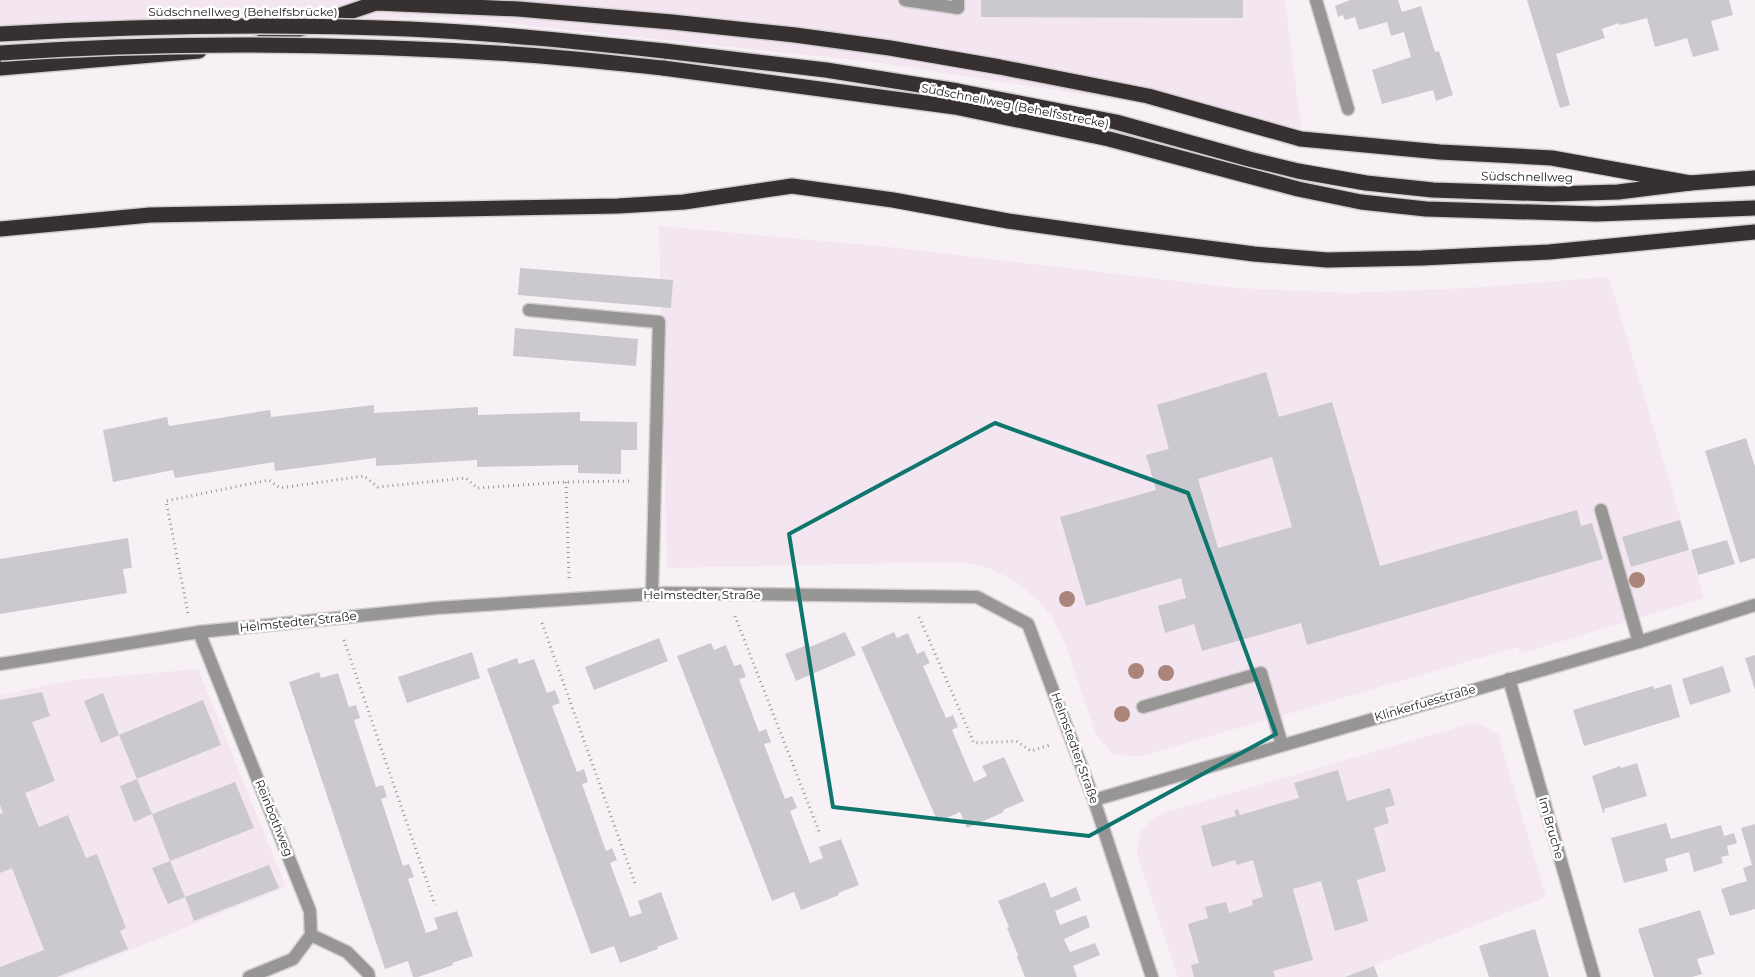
<svg xmlns="http://www.w3.org/2000/svg" width="1755" height="977" viewBox="0 0 1755 977" font-family="Montserrat,sans-serif">
<rect width="100%" height="100%" fill="#f7f1f5"/>
<!-- built -->
<g fill="#f3e6f0">
<path d="M0,0h1285l16,128 -427,-66 -428,-45 -340,3 -106,7z"/>
<path d="M659,226l230,21 347,41 114,5 118,-5 141,-11 95,321 -184,56 -2,-7 -376,109 -29,-1 -17,-21 -30,-88 -15,-30 -13,-16 -22,-18 -23,-12 -19,-6 -27,-2 -280,6z"/>
<path d="M198,669l88,218 -222,90h-64v-282l73,-15z"/>
<path d="M1469,724l13,1 16,9 48,163 -201,80h-167l-41,-123 1,-12 3,-11 8,-9 14,-9z"/>
</g>
<!-- building -->
<g fill="#cbc9cf" fill-rule="evenodd">
<path d="M981,0h262v18l-262,-1z"/>
<path d="M1350,0h48l4,12 19,-6 14,46 4,-1 14,44 -17,6 -3,-11 -51,14 -10,-34 39,-13 -7,-25 -13,4 -4,-14 -28,8 -4,-13 -10,3 -2,-5 -5,2 -3,-11z"/>
<path d="M1527,0h202l4,15 -22,6 8,29 -26,7 -6,-19 -32,9 -8,-29 -27,7 -1,-2 -17,6 3,9 -49,16 14,51 -10,3z"/>
<path d="M520,268l153,12 -2,28 -153,-13z"/>
<path d="M515,328l123,11 -2,27 -123,-10z"/>
<path d="M1266,372l13,45 53,-15 48,164 197,-56 4,16 11,-3 11,36 -296,86 -6,-22 -99,28 -8,-27 -29,9 -7,-27 28,-8 -5,-20 -95,28 -26,-89 96,-27 -10,-35 23,-6 -12,-44zM1272,457l20,70 -74,21 -20,-69z"/>
<path d="M374,405v8l104,-6v8l102,-3v9l57,1v28h-16v24l-43,-1v-8l-101,2v-7l-101,6v-8l-101,13 -1,-9 -99,16 -2,-8 -60,12 -10,-52 64,-13 2,9 101,-16 1,7z"/>
<path d="M1746,438l9,29v91l-15,5 -35,-112z"/>
<path d="M1680,520l9,30 -58,17 -9,-30z"/>
<path d="M128,538l4,30 -9,1 4,24 -127,21v-55z"/>
<path d="M1727,540l8,24 -37,11 -7,-25z"/>
<path d="M845,632l11,23 -60,26 -11,-27 24,-10 1,3z"/>
<path d="M894,632l3,6 11,-5 9,21 7,-3 6,12 -7,3 23,52 7,-3 5,12 -6,3 22,52 13,-6 -5,-10 22,-9 20,44 -21,9 1,2 -37,16 -7,-16 -22,10 -77,-175z"/>
<path d="M659,638l9,23 -74,29 -9,-23z"/>
<path d="M711,643l3,7 12,-5 8,21 7,-2 5,13 -7,2 20,53 7,-3 5,13 -7,2 21,55 7,-3 5,12 -7,3 20,52 13,-5 -4,-11 22,-8 18,46 -21,8 1,2 -38,15 -7,-18 -22,9 -95,-245z"/>
<path d="M472,652l8,26 -73,25 -9,-26z"/>
<path d="M1755,655v35l-10,-32z"/>
<path d="M517,658l2,6 15,-5 13,34 8,-3 5,13 -8,3 25,66 7,-3 4,13 -6,2 24,67 6,-3 5,12 -7,3 20,54 12,-4 -4,-12 23,-9 17,47 -21,8 1,2 -38,14 -6,-17 -23,8 -104,-285z"/>
<path d="M1723,666l8,26 -41,13 -8,-26z"/>
<path d="M319,672l2,6 17,-5 11,34 7,-2 4,13 -6,2 22,67 7,-2 4,12 -6,2 22,67 6,-2 5,13 -6,2 18,54 12,-4 -4,-11 23,-7 16,45 -21,7 1,2 -35,12h-5l-5,-16 -23,8 -96,-287z"/>
<path d="M1671,684l9,33 -96,29 -11,-36 80,-24 1,3z"/>
<path d="M42,692l8,24 -18,6 23,59 -30,12 14,34 29,-12 18,43 11,-4 29,74 -6,3 8,18 -71,28h-57v-10l44,-17 -32,-82 -12,5v-59l3,-1 -3,-8v-105z"/>
<path d="M103,693l16,42 -18,8 -17,-42z"/>
<path d="M203,700l18,45 -84,34 15,35 -18,8 -14,-36 17,-7 -18,-44z"/>
<path d="M1637,763l10,33 -43,13 1,3 -2,1 -11,-37 28,-10 1,2z"/>
<path d="M1338,770l9,31 43,-13 5,17 -10,3 4,15 -15,5 12,43 -29,9 11,41 -33,10 -14,-50 -28,8 20,71 -40,11 2,6h-81l-3,-12 8,-2 -11,-39 20,-6 -3,-11 21,-5 3,11 24,-8 -1,-5 11,-3 -10,-37 -16,5 -2,-5 -23,7 -11,-41 35,-10 -2,-5 4,-2 2,6 59,-17 -5,-15z"/>
<path d="M235,782l19,46 -84,33 -18,-47z"/>
<path d="M1666,823l5,16 50,-14 3,11 10,-3 3,10 -10,3 2,9 -8,2 2,6 -29,9 -5,-20 -24,7 3,12 -44,12 -13,-45z"/>
<path d="M1755,824v85l-25,7 -9,-27 26,-8 -4,-13 9,-3 -11,-37z"/>
<path d="M170,861l15,36 -17,7 -16,-36z"/>
<path d="M269,865l10,23 -85,33 -9,-24z"/>
<path d="M1045,882l6,16 25,-11 5,13 -26,11 5,14 26,-10 4,12 -26,12 6,13 25,-9 5,12 -27,11 4,11h-52l-8,-20 1,-2 -11,-27 2,-1 -11,-26z"/>
<path d="M1700,910l15,44 -18,5 5,15 -10,3h-38l-16,-48z"/>
<path d="M1535,929l14,48h-60l-10,-31z"/>
<path d="M1374,966l4,11h-33z"/>
</g>
<g fill="none" stroke-linecap="round" stroke-linejoin="round">
<!-- lane casing -->
<g stroke="#d1cccf" stroke-width="15">
<g id="lane">
<path d="M905,0l53,8v-8"/>
<path d="M1316,0l32,109"/>
<path d="M529,310l130,12 -7,272"/>
<path d="M1601,510l38,132"/>
<path d="M1143,707l118,-34 21,72"/>
<path d="M311,935l36,17 21,21 1,4"/>
</g>
</g>
<!-- street casing -->
<g stroke="#d1cccf" stroke-width="15">
<g id="street">
<path d="M199,632l111,279 1,24 -18,24 -44,18"/>
<path d="M0,664l199,-32 237,-24 231,-15 310,4 51,27 66,176 58,177"/>
<path d="M1509,679l85,298"/>
<path d="M1094,800l545,-158 116,-37"/>
</g>
</g>
<!-- highway casing -->
<g stroke="#d1cccf" stroke-width="18">
<g id="highway">
<path d="M256,44l120,-41 142,6 154,13 123,13 95,13 110,19 148,29 153,43 139,13 112,6 138,25"/>
<path d="M665,51l161,19 132,21 158,31 133,37 49,12 68,12 67,7 119,4 66,-2 72,-9 65,-5"/>
<path d="M0,68l199,-17"/>
<path d="M663,68l292,39 154,32 189,50 63,13 65,7 171,5 158,-6"/>
<path d="M0,229l150,-14 468,-9 66,-4 108,-16 101,14 115,21 114,16 132,17 73,6 95,-2 127,-6 206,-20"/>
</g>
</g>
<!-- path -->
<g stroke="#999497" stroke-width="3" stroke-dasharray="1 4" stroke-linecap="butt">
<path d="M566,482l3,96"/>
<path d="M188,613l-22,-112 103,-21 11,8 84,-12 14,11 88,-9 11,10 89,-6 67,-1"/>
<path d="M735,616l85,218"/>
<path d="M919,617l55,126 42,-2 15,10 19,-6"/>
<path d="M542,623l94,263"/>
<path d="M344,640l91,265"/>
</g>
<!-- lane -->
<use href="#lane" stroke="#989595" stroke-width="12"/>
<!-- street -->
<use href="#street" stroke="#989595" stroke-width="12"/>
<!-- highway -->
<use href="#highway" stroke="#363031" stroke-width="15"/>
<!-- highway-bridge casing -->
<g stroke="#d1cccf" stroke-width="18" stroke-linecap="butt">
<g id="highway-bridge">
<path d="M0,34c136,-8 272,-11 409,-5 85,4 171,13 256,22"/>
<path d="M0,53c171,-12 342,-10 513,1 50,3 100,9 150,14"/>
</g>
</g>
<!-- highway-bridge -->
<use href="#highway-bridge" stroke="#363031" stroke-width="15"/>
</g>
<!-- trees -->
<g fill="#ab8579">
<circle cx="1637" cy="580" r="8"/>
<circle cx="1067" cy="599" r="8"/>
<circle cx="1136" cy="671" r="8"/>
<circle cx="1166" cy="673" r="8"/>
<circle cx="1122" cy="714" r="8"/>
</g>
<!-- marked area -->
<path fill="none" stroke="#0f766e" stroke-width="4" stroke-linejoin="round" d="M995,423l193,70 88,241 -187,102 -256,-29 -44,-273z"/>
<g text-anchor="middle" stroke-width="5" stroke-linejoin="round" paint-order="stroke">
<!-- street labels -->
<g font-size="12" fill="#232122" stroke="#fff">
<text x="243" y="16">Südschnellweg (Behelfsbrücke)</text>
<text transform="translate(1015 106) rotate(11)" y="4">Südschnellweg (Behelfsstrecke)</text>
<text transform="translate(1527 177) rotate(1)" y="4">Südschnellweg</text>
<text x="702" y="599">Helmstedter Straße</text>
<text transform="translate(298 622) rotate(-6)" y="4">Helmstedter Straße</text>
<text transform="translate(1425 703) rotate(-16)" y="4">Klinkerfuesstraße</text>
<text transform="translate(1075 748) rotate(70)" y="4">Helmstedter Straße</text>
<text transform="translate(274 818) rotate(68)" y="4">Reinbothweg</text>
<text transform="translate(1551 828) rotate(74)" y="4">Im Bruche</text>
</g>
</g>
</svg>
